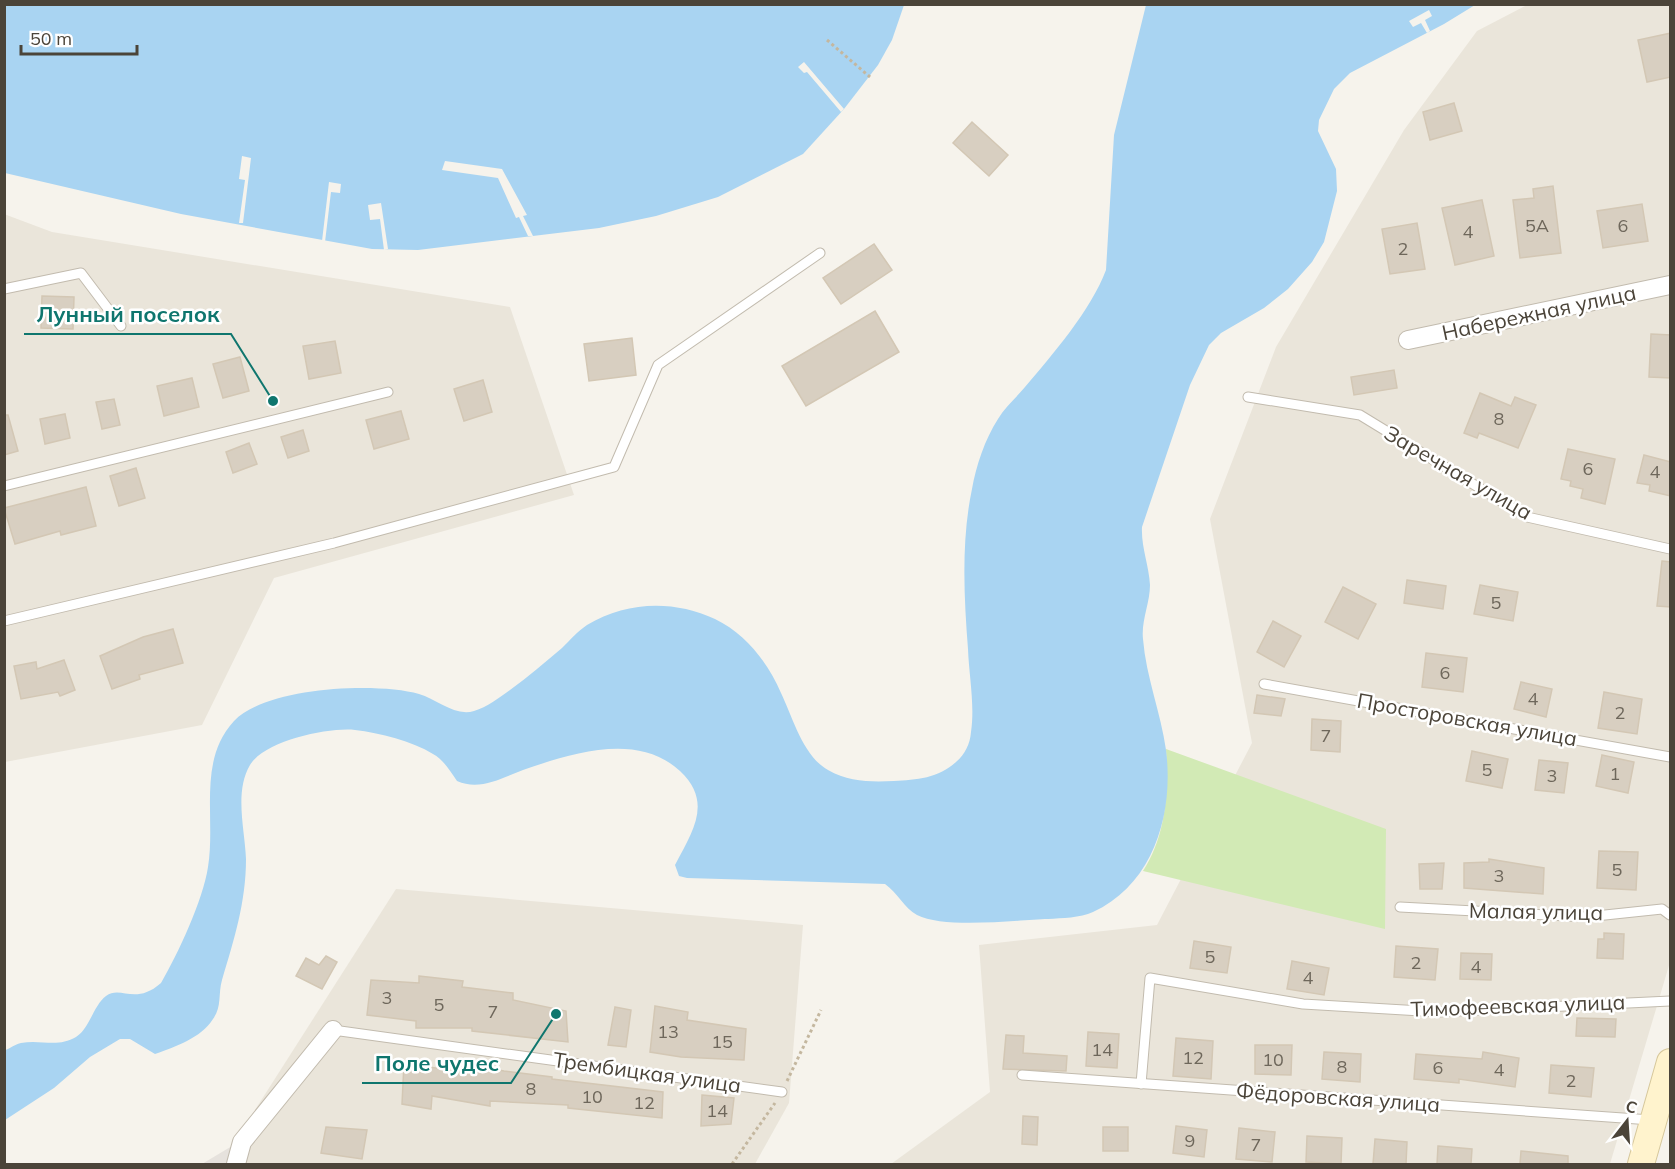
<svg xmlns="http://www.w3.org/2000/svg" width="1675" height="1169" viewBox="0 0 1675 1169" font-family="Mulish,sans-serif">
<rect width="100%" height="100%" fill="#f6f3ec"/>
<!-- residential -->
<g fill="#eae5da">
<path d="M1527,5h143v957l-60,202h-719l99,-72 -11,-147 178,-20 95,-182 -42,-224 66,-172 128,-217 73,-99z"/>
<path d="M4,214l48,18 458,75 64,188 -300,83 -72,147 -197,37z"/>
<path d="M396,889l407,36 -14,178 -34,61h-525l2,-18z"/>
</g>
<!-- industrial -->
<path fill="#e6e2dd" d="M232,1146l-2,18h-28z"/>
<!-- green -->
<path fill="#d2eab5" d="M1166,749l220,80 -1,100 -242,-58c24,-37 25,-80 23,-122z"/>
<!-- water -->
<g fill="#a9d4f2">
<path d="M5,5h899l-12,35 -14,25 -34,44 -41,45 -85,43 -62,19 -57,12 -181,22 -46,-1 -191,-35 -176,-41z"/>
<path d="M1146,5h329l-31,19 -94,49 -16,16 -15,31 -1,11 18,38 1,22 -13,51 -12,20 -24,27 -24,19 -43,25 -12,12 -19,40 -48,142c-1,20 7,38 8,58 0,18 -9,36 -7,54 3,38 18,74 23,111 8,63 -12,134 -73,162 -13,6 -31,6 -45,7 -32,1 -104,10 -131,-4 -13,-7 -19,-22 -32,-31l-198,-6 -8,-2 -4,-11c18,-34 38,-63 5,-94 -43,-40 -110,-17 -157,-1 -22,8 -43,21 -66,11 -7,-10 -13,-21 -24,-27 -21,-13 -53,-21 -78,-24 -26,-3 -91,11 -105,35 -16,27 -5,65 -4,94 0,43 -12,81 -24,121 -4,14 0,27 -9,39 -12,19 -38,28 -58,35l-25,-15h-10l-30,18 -36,31 -49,32 -1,-69c6,-3 12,-7 17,-8 19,-4 37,5 55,-6 14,-9 17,-31 30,-41 15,-11 29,10 55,-13 17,-29 42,-83 47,-116 8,-49 -11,-106 26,-146 32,-34 142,-39 185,-27 18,5 36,23 55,17 13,-4 25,-13 36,-21 18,-13 35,-28 52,-42 8,-8 16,-17 25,-23 40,-24 87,-25 128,-6 31,15 53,44 66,74 12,25 22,63 47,77 21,12 43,12 66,11 22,-1 45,-3 62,-19 9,-8 14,-18 15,-30 4,-27 -2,-56 -3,-83 -4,-52 -7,-108 4,-160 4,-23 13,-50 26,-70 7,-12 18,-21 27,-32 28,-33 66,-77 81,-117l8,-135z"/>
</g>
<!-- pier -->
<g fill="#f6f3ec">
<path d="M1429,10l3,6 -7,4 5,11 -3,2 -6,-10 -8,4 -4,-6z"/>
<path d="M804,62l40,47 -3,3 -34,-40 -3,1 -6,-6z"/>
<path d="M242,156l9,2 -8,65h-4l6,-43 -6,-1z"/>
<path d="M445,161l57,8 25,46 -4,1 10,20h-5l-9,-19 -3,1 -18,-40 -56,-8z"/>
<path d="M329,182l12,2 -1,9 -9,-1 -6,50 -3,-1z"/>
<path d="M381,203l7,46 -4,1 -4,-31 -10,1 -2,-15z"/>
</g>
<!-- building -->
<g fill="#d8cfc1" stroke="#d3c7b4" stroke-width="1.5">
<path d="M1671,33v44l-24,5 -9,-42z"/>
<path d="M1454,103l8,28 -32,9 -7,-28z"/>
<path d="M972,122l36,33 -19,21 -36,-33z"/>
<path d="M1553,186l8,67 -41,5 -7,-58 21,-2 -1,-9z"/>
<path d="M1482,200l12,56 -39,9 -13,-57z"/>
<path d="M1642,204l6,37 -45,7 -6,-37z"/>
<path d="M1417,223l8,46 -35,5 -8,-45z"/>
<path d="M874,244l18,26 -51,34 -18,-26z"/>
<path d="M42,296l32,1 -1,32 -32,-1z"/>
<path d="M875,311l24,41 -93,54 -24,-40z"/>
<path d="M1651,334l20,1v43l-22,-1z"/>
<path d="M632,338l4,37 -47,6 -5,-37z"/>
<path d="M335,341l6,32 -32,6 -6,-33z"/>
<path d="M240,357l9,34 -26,7 -10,-34z"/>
<path d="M1394,370l3,18 -43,7 -3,-18z"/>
<path d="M192,378l7,29 -35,9 -7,-30z"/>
<path d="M483,380l9,32 -28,9 -10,-32z"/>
<path d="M1480,393l31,13 4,-9 21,8 -18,43 -39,-15 -2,5 -13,-5z"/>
<path d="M114,399l6,26 -18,4 -6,-27z"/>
<path d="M401,411l8,28 -35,10 -8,-29z"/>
<path d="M65,414l5,24 -25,6 -5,-25z"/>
<path d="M4,415h4l10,36 -14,4z"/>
<path d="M303,430l6,21 -21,7 -7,-21z"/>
<path d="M249,443l8,21 -24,9 -7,-21z"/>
<path d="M1568,449l47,10 -10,45 -24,-6 2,-9 -13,-3 1,-5 -10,-2z"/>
<path d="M1644,455l27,7v34l-22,-5 1,-6 -13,-2z"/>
<path d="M136,468l9,30 -26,8 -9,-30z"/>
<path d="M86,487l10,39 -35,9 -1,-4 -45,13 -11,-36z"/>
<path d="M1662,561l9,1v45l-14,-1z"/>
<path d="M1407,580l39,6 -3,23 -39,-6z"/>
<path d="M1480,585l38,7 -5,29 -39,-7z"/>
<path d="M1343,587l33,17 -18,35 -33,-17z"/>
<path d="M1273,621l28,15 -17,31 -27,-15z"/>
<path d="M173,629l10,34 -44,12 1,4 -28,10 -12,-33 43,-19z"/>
<path d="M1426,653l41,5 -4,34 -41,-5z"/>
<path d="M64,660l11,30 -15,6 -2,-4 -37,7 -7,-33 22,-4 1,7z"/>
<path d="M1521,682l31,7 -6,28 -32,-8z"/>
<path d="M1604,692l38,7 -5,35 -39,-6z"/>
<path d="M1257,695l28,4 -4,17 -27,-3z"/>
<path d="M1312,719l29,2 -1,31 -29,-2z"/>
<path d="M1472,751l36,8 -6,29 -36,-7z"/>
<path d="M1602,755l32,7 -6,31 -32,-7z"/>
<path d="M1539,760l29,3 -4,30 -29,-3z"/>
<path d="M1599,851l39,1 -2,38 -39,-2z"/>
<path d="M1489,859l55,9 -1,26 -79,-6v-25l25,-1z"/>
<path d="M1444,863l-2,26h-22l-1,-25z"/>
<path d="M1604,933l20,1 -1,25 -26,-1 1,-19h6z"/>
<path d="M1194,941l37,6 -4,26 -37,-5z"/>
<path d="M1396,946l42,3 -3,31 -41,-3z"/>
<path d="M1461,953l31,1 -1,26 -31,-1z"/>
<path d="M326,956l11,6 -15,27 -26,-13 10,-18 13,7z"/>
<path d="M1292,961l37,7 -5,27 -37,-6z"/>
<path d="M419,976l44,5 -1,6 51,6v7l53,11 2,31 -96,-11v-3h-56v-7l-49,-6 4,-35 48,3z"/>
<path d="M655,1006l33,6 -1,8 59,9 -2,31 -63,-3 -31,-5z"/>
<path d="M615,1007l16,3 -5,37 -18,-2z"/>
<path d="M1577,1018l39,1 -1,18 -39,-1z"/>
<path d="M1088,1032l31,2 -2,34 -31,-2z"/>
<path d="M1006,1035l18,1 -1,17 44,3 -1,15 -63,-2z"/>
<path d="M1176,1038l37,3 -2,38 -38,-3z"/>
<path d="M1255,1045h37l-1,30 -36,-1z"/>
<path d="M1324,1052l37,2 -1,28 -38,-3z"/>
<path d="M1483,1052l36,6 -4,29 -56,-8v4l-45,-4 2,-25 66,5z"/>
<path d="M456,1062l48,9 48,6v2l111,13 -1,26 -94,-10v-3l-78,-4v5l-58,-10 -1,13 -29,-5 2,-41 51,8z"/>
<path d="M1551,1065l43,3 -3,29 -42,-4z"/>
<path d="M702,1095l32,3 -3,26 -30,2z"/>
<path d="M1023,1116l15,1 -1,28 -15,-1z"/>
<path d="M1176,1126l31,4 -3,27 -31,-4z"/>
<path d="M326,1127l41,3 -5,29 -41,-6z"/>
<rect x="1103" y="1127" width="25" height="24"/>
<path d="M1239,1128l36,4 -3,30 -36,-3z"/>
<path d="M1307,1136l35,2 -1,26 -35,-2z"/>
<path d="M1375,1139l32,3 -1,22h-33z"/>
<path d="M1438,1146l34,3 -1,15h-34z"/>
<path d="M1521,1151l47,5v8h-48z"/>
</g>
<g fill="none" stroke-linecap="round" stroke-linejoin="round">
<!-- lane casing -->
<g stroke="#c2bbae" stroke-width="11">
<g id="lane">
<path d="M4,289l77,-16 40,53"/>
<path d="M1248,397l112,18 167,102 143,32"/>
<path d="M4,486l384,-94"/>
<path d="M4,621l330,-78 280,-76 44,-102 162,-112"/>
<path d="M1264,684l406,73"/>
<path d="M1400,907l186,10 76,-8 8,6"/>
<path d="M333,1030l449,62"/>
<path d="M1022,1075l629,45"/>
<path d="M1141,1084l9,-106 153,26 135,8 232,-11"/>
</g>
</g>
<!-- street casing -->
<g stroke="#c2bbae" stroke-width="20">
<g id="street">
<path d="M1408,340l262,-55"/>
<path d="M236,1164l6,-22 91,-112"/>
</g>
</g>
<!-- secondary casing -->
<g stroke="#d6c79b" stroke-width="28">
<path id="secondary" d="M1641,1164l29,-102"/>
</g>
<!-- path -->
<g stroke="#c4b79f" stroke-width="3" stroke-dasharray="3 3" stroke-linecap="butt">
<path d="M827,40l43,37"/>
<path d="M787,1081l34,-71"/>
<path d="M732,1164l43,-61"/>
</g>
<!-- lane -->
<use href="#lane" stroke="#fff" stroke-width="9"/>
<!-- street -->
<use href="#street" stroke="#fff" stroke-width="18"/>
<!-- secondary -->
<use href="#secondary" stroke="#fff3cd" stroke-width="26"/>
</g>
<g text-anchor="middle" stroke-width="5" stroke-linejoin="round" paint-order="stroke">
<!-- number labels -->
<g font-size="18" fill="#6e675b">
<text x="1537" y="232">5А</text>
<text x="1623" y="232">6</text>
<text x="1468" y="238">4</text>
<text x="1403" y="255">2</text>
<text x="1499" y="425">8</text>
<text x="1588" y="475">6</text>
<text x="1655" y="478">4</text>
<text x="1496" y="609">5</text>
<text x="1445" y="679">6</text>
<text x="1533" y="705">4</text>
<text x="1620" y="719">2</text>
<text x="1326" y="742">7</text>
<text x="1487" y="776">5</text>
<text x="1615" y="780">1</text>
<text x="1552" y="782">3</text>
<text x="1617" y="876">5</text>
<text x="1499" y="882">3</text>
<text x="1210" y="963">5</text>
<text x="1416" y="969">2</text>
<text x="1476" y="973">4</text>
<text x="1308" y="984">4</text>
<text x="387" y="1004">3</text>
<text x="439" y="1011">5</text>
<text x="493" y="1018">7</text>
<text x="668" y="1038">13</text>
<text x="722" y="1048">15</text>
<text x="1102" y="1056">14</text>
<text x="1193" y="1064">12</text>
<text x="1273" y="1066">10</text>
<text x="1342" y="1073">8</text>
<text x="1438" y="1074">6</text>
<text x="1499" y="1076">4</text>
<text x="1571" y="1087">2</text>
<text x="531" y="1095">8</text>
<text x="592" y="1103">10</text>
<text x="644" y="1109">12</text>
<text x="717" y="1117">14</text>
<text x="1190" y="1147">9</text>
<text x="1256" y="1151">7</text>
</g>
<!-- street labels -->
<g font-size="21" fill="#4b4439" stroke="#fff">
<text transform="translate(1539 313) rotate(-12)" y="7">Набережная улица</text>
<text transform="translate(1458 473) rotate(30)" y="7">Заречная улица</text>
<text transform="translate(1467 720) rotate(10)" y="7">Просторовская улица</text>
<text transform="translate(1536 912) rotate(1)" y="7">Малая улица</text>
<text transform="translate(1518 1006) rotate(-2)" y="7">Тимофеевская улица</text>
<text transform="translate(647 1073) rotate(8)" y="7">Трембицкая улица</text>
<text transform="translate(1338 1098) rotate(4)" y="7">Фёдоровская улица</text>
</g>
</g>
<!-- callouts -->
<path fill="none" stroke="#0f766e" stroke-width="2" d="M273 401L231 334H24M556 1014L511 1083H362"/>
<g fill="#0f766e" stroke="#fff" stroke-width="2">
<circle cx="273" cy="401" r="6"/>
<circle cx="556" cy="1014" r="6"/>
</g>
<g font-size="22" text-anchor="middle" font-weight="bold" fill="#0f766e" stroke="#fff" stroke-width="5" stroke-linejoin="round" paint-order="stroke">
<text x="128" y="322">Лунный поселок</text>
<text x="437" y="1071">Поле чудес</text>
</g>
<!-- border -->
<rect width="1675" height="1169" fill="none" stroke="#4b4439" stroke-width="12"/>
<!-- north arrow -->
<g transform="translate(1627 1121) rotate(17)" stroke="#ffffff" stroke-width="4.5" paint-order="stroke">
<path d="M0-4.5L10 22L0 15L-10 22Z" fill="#4b4439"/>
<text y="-9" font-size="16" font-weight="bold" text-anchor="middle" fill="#4b4439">С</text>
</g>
<!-- scale -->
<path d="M21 45v9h116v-9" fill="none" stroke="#4b4439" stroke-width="3"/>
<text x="30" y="45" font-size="18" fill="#4b4439" stroke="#ffffff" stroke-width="4.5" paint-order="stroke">50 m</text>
</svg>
